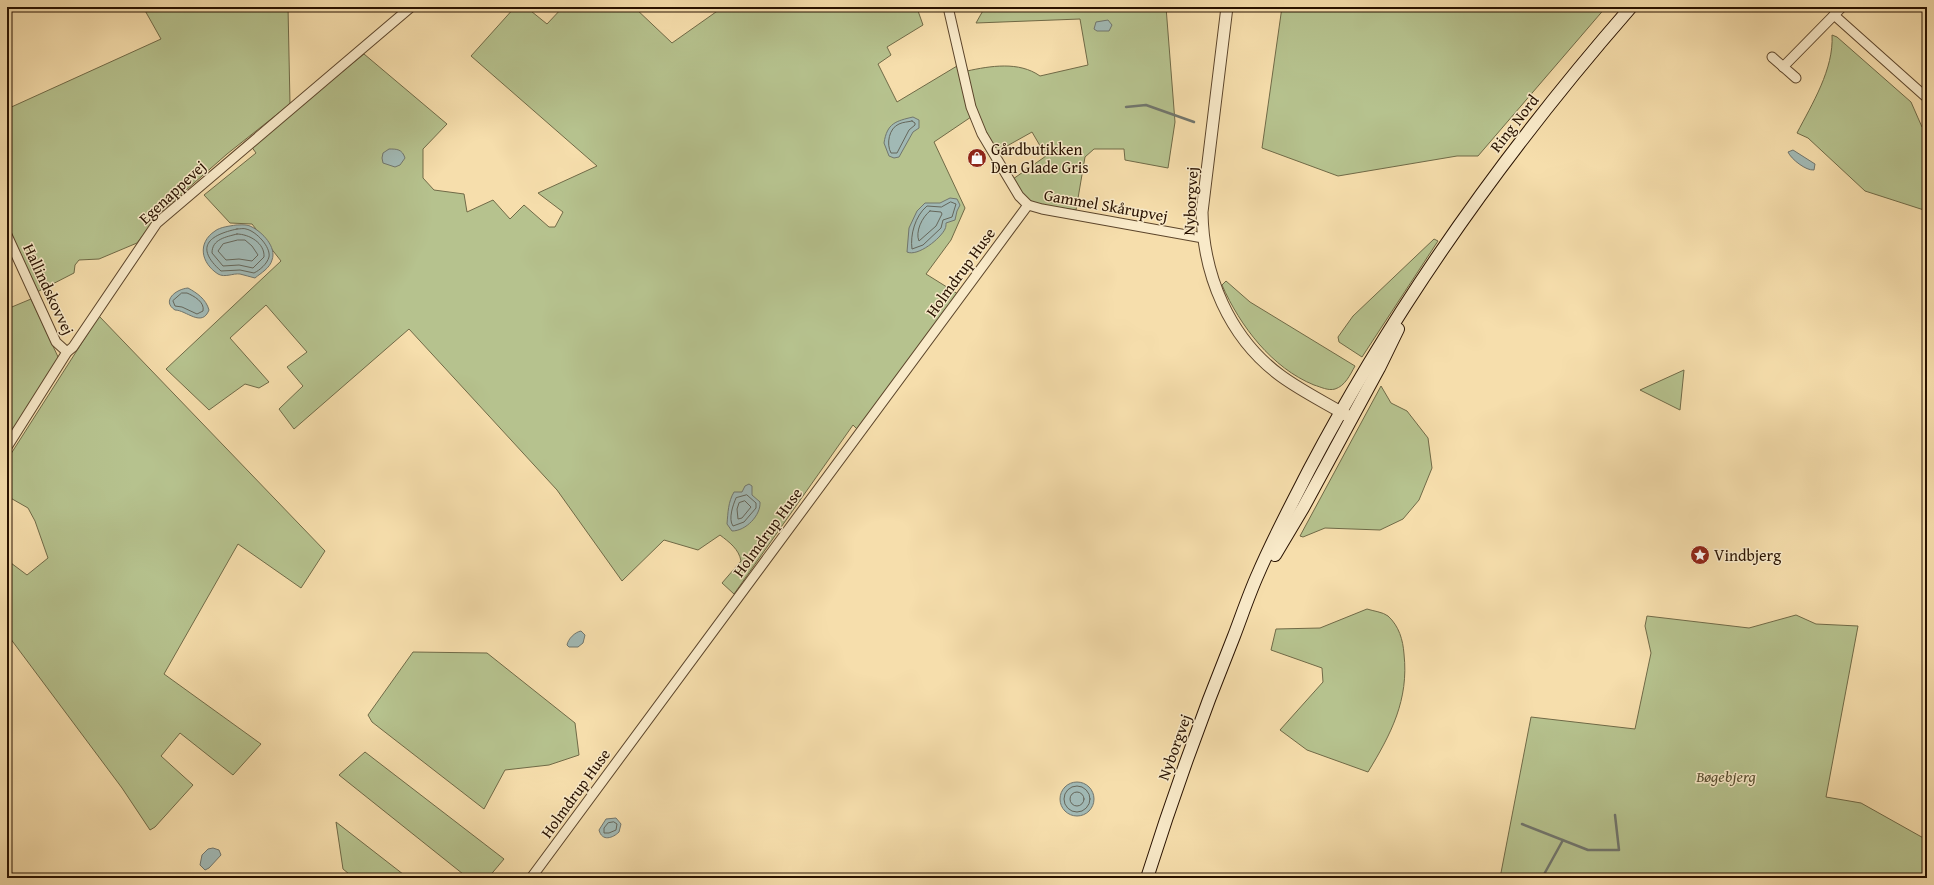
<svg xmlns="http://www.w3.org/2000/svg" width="1934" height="885" viewBox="0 0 1934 885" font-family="'Gentium Book Plus',serif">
<rect width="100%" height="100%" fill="#f6deac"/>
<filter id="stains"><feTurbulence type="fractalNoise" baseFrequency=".005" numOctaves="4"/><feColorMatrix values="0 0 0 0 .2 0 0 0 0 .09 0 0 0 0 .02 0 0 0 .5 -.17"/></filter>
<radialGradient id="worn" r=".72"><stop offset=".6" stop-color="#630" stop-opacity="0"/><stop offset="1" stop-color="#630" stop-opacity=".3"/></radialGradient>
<!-- green -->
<g fill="#b6c28e" stroke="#706a47">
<path d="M143,7h145l2,97 -63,50 -67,59 -23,30 -38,16 -20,1 -4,5 -1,8 -37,19 -30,-64v-119l154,-70z"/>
<path d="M515,7h11l21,17 16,-17h71l38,36 51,-36h196l-2,1 6,17 -36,22 4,8 -13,9 19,38 60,-36 14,51 -37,25 31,66 -14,32 -25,34 32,20 -100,136 -5,-5 -119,169 -12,-11 19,-22c-2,-12 -12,-19 -21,-26l-22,15 -34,-10 -42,41 -65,-91 -148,-161 -115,100 -15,-20 24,-23 -16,-19 20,-15 -41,-47 -36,33 39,44 -10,6 -14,-4 -36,26 -43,-41 115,-108 -29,-37 -22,-1 -26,-28 52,-42 -5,-7 113,-92 83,70 -24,25v29l11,12 30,4 3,18 26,-12 17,19 14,-14 25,22h6l8,-15 -25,-19 59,-27 -126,-110z"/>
<path d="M985,7h181l9,115 -7,46 -43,-8 -1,-11h-30l-9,8 -9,53 -43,-6 -10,-8 -10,-17 33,-23 -14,-24 -34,19c-19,-24 -25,-51 -31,-80 23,-5 52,-10 73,5l48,-11 -8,-46 -104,4z"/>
<path d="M1282,7h324l-128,149h-21l-119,20 -76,-28z"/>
<path d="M1832,35l5,2 74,65 11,25 5,5v79l-62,-20 -57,-53 -11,-5c15,-29 37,-64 35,-98z"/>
<path d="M1434,239l4,2 -76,116 -23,-15 -1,-5 15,-21z"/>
<path d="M1226,281l24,21 105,64c-5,9 -10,20 -20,23 -7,2 -14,-2 -21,-4 -42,-17 -74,-59 -92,-100z"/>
<path d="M31,299l28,60 -52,80v-130z"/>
<path d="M99,316l226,235 -24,37 -63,-44 -74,130 97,70 -28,31 -53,-42 -19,23 32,29 -38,42 -5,3 -28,-42 -115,-154v-74l20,15 21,-17 -13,-37 -7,-13 -21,-12v-36z"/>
<path d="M1684,370l-4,40 -40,-20z"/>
<path d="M1381,386l10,17 16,8 21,27 4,30 -13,32 -16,19 -23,11 -55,-2 -22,9 -3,-1z"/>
<path d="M1367,609c6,2 16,3 21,7 11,10 15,24 16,38 5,46 -13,80 -36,118l-61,-22 -27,-20 43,-48 -1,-14 -51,-18 5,-21 44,-1z"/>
<path d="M1796,615l20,9 42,2 -32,171 35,6 66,37 -1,38h-426l31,-161 104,12 16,-76 -6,-27 2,-10 102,12z"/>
<path d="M413,652l74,1 88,70 4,32 -30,10 -44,5 -21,39 -112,-87 -4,-7z"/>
<path d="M365,752l139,107 -16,19h-20l-129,-103z"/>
<path d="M336,822l72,56h-54l-11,-9z"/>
</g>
<!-- water -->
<g fill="#a1b9b5" stroke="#71766d">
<path d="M1108,20l4,5 -3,6h-12l-3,-2 2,-7z"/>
<path d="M913,117l6,3v8l-6,4 -14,25 -5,1 -5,-2 -5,-13c3,-20 12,-22 29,-26z"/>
<path d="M389,149c8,0 13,0 16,9l-5,7 -5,2 -12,-4 -1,-5 1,-5z"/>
<path d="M1793,150l22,14 -1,6c-8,1 -23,-11 -26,-18z"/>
<path d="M950,198l7,1 3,6 -3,6 -2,9 -9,3c0,2 0,4 -1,6 -4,9 -27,28 -38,23l2,-24 8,-17 8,-8h15z"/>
<path d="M236,225c5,0 11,-1 16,2 10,5 25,20 20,33 -2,8 -11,13 -17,18 -5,-1 -10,-3 -15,-4 -7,-1 -15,4 -22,0 -17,-11 -21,-31 -3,-43 5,-4 15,-5 21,-6z"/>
<path d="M188,288c9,5 18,11 21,22 -7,18 -23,0 -34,0 -14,-9 1,-21 13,-22z"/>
<path d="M749,484l3,2v9l8,7c1,13 -14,29 -28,29l-5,-7c1,-11 1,-22 7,-32h8l3,-6z"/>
<path d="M581,631l4,4 -2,8 -5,4h-9l-2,-2c1,-6 8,-13 14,-14z"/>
<circle cx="1077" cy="799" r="17"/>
<path d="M616,818l5,6 -2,8c-6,6 -17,10 -20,-2l7,-11z"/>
<path d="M213,848l6,2 2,5 -12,13 -4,2 -5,-5 2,-10 6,-6z"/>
</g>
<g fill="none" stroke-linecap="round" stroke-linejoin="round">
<!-- shore -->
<g stroke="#65665a" stroke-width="1">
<path d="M912,121l3,2v2l-6,5 -12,23h-6c-5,-9 -2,-25 8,-29 4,-2 9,-2 13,-3z"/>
<path d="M951,202l5,2 -4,13 -9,3 -2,8 -18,17 -11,4c-2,-14 3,-33 15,-43l14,1z"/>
<path d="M930,211l11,1 1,2 -6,12 -17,15c-4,-9 3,-24 11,-30z"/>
<path d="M237,229c3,0 7,-1 9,0 10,2 25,18 23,28 -2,7 -9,13 -15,16l-14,-3 -19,1c-27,-24 -12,-36 16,-42z"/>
<path d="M237,234c12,0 28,9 27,23l-11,11 -14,-3 -16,1 -11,-13c0,-14 14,-16 25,-19z"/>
<path d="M238,240h7l7,6 6,9 -6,6 -13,-2 -13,1 -8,-9 5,-7z"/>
<path d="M182,293h5c7,3 18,9 16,18l-6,3 -15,-7 -7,-1 -2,-5z"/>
<path d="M747,495l9,8v5l-12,14 -11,4c-5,-7 0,-21 3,-28z"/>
<path d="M745,501l6,6 -9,11 -4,1 -1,-10 2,-6z"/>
<circle cx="1077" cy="799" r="13"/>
<circle cx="1077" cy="799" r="7"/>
<path d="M614,822l3,2 -1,6 -7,3h-5v-5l4,-5z"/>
</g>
<!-- stream -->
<g stroke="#71766d" stroke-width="2.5">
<path d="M1126,107l20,-2 48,17"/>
<path d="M1522,824l66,26h31l-4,-35"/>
<path d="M1542,878l21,-38"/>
</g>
<!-- minor casing -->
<g stroke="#5c452b" stroke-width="11">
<g id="minor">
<path d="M948,7l23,100 11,27 37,62 9,9 14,4 161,29"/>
<path d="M1834,15l93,83"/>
<path d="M1772,57l24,21"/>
<path d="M1783,67l59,-60"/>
<path d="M7,235l49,107 11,10"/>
<path d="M7,447l60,-95 6,-5 84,-124 254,-216"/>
<path d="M531,878l497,-673"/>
</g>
</g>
<!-- tertiary casing -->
<g stroke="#5c452b" stroke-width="13">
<path id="tertiary" d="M1227,7l-25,205c1,63 27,126 79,164 22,16 47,28 70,42"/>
</g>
<!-- secondary casing -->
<g stroke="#291200" stroke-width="14">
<g id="secondary">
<path d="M1275,555l28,-47 76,-140 19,-39"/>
<path d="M1147,878c26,-82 55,-163 87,-242 8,-21 15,-42 24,-62 15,-35 33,-69 51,-104 88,-167 198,-321 322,-463"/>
</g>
</g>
<!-- minor -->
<use href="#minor" stroke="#f9eac9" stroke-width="9"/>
<!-- tertiary -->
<use href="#tertiary" stroke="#f9eac9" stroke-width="11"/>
<!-- secondary -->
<use href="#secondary" stroke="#f9eac9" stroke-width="12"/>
</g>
<!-- icons -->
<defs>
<g id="shop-disc" transform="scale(1)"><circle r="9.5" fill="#8f2418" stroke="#f9eac9"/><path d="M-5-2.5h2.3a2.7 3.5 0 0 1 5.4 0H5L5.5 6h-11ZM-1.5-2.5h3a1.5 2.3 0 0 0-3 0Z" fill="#fff"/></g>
<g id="sight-disc" transform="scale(1)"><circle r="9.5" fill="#8f2418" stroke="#f9eac9"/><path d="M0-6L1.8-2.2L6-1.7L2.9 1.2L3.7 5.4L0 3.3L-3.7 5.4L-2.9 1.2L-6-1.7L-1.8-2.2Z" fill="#fff"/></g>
</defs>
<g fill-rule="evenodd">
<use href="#shop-disc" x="977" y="158"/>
<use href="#sight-disc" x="1700" y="555"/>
</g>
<g text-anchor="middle" stroke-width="3" stroke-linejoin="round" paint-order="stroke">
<!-- street labels -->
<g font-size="16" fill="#291200" stroke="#f9eac9">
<text transform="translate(1514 123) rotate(-52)" y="6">Ring Nord</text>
<text transform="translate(172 192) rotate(-43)" y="6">Egenappevej</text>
<text transform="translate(1190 201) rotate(-87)" y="6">Nyborgvej</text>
<text transform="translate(1106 205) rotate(10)" y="6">Gammel Skårupvej</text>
<text transform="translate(960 272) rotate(-54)" y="6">Holmdrup Huse</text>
<text transform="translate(49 289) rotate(65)" y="6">Hallindskovvej</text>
<text transform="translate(767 532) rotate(-54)" y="6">Holmdrup Huse</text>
<text transform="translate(1174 747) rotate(-70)" y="6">Nyborgvej</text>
<text transform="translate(575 793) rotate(-54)" y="6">Holmdrup Huse</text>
</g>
<!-- poi labels -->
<g font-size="16" fill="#291200" stroke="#f9eac9" text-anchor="start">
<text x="991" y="155">Gårdbutikken<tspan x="991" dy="18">Den Glade Gris</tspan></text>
<text x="1714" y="561">Vindbjerg</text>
</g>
<!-- park labels -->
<g font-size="16" font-style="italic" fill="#5a5032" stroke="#f9eac9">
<text x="1726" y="782">Bøgebjerg</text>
</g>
</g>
<!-- margin -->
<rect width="1934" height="885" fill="none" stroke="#f6deac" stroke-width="24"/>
<rect x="8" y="8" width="1918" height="869" fill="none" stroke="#291200" stroke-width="2"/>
<rect x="12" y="12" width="1910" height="861" fill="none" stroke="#291200"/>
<rect width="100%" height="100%" filter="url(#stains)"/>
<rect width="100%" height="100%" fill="url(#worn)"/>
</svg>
